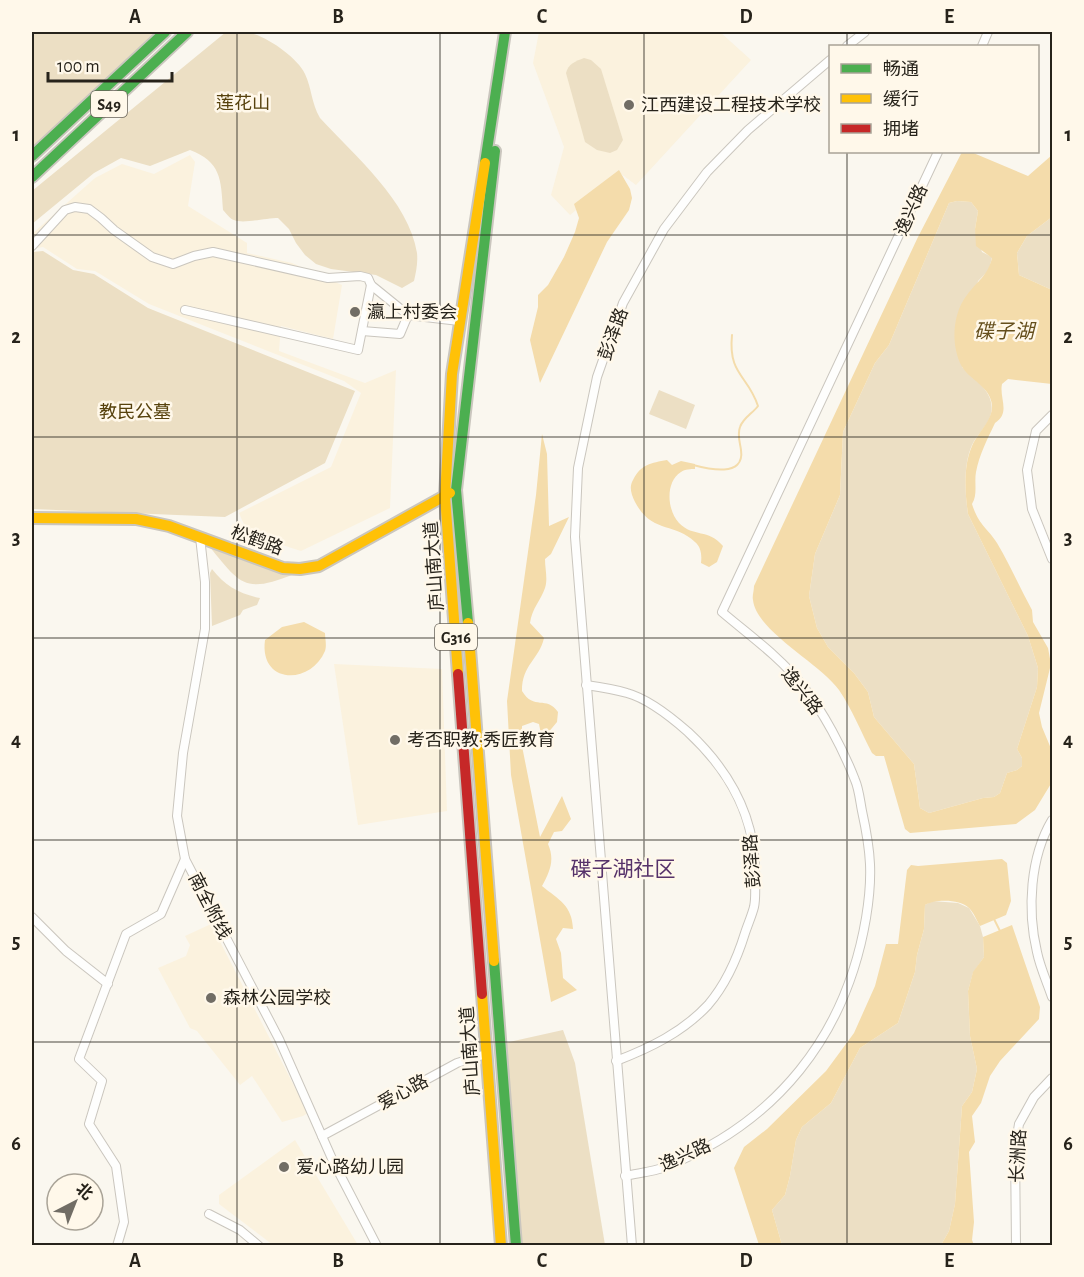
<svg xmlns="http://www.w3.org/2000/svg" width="1084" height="1277" viewBox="0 0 1084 1277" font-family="'Alegreya Sans','Noto Sans SC',sans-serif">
<rect width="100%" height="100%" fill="#faf7ef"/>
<!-- built -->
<g fill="#fbf2de">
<path d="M539,32h181l31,28 -115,125 -16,-12 -50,42 -19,-20 13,-48 -31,-84z"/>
<path d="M190,155l5,7 -7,44 59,37v10l45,10 50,22 -9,54 -52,-13 -2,25 86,32 31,-13 -6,138 -89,43 -53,-17 -9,-21 92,-46 30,-74 -17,-12 -195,-77 -54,-33 -18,-2 -34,-22 -11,2v-15l63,-56 27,-14 32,10z"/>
<path d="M334,664l108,5 5,142 -89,14z"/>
<path d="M211,924l97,189 -5,3 -21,6 -30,-46 -12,9 -43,-54 -7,-3 -32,-60 28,-12 4,-11 -5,-9z"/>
<path d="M295,1140l63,105h-85l-54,-41v-9z"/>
</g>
<!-- green -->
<g fill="#ecdfc4">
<path d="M32,32h125l-125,117z"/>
<path d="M226,32c7,0 13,-1 19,0 19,2 52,25 60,42 7,15 6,28 15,44 34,37 89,83 97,135 1,10 -1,19 -3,28l-12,7 -26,-13 -45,-6 -15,-5 -11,-9 -9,-12 -7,-14 -11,-11c-12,0 -35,6 -44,2 -4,-1 -8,-7 -11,-10 -2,-31 -2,-48 -33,-60l-40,16 -29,-8 -27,15 -62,51v-33z"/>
<path d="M584,58l7,2 10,9 22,71 -6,10 -7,3 -13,-3 -12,-8 -19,-69c2,-9 10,-12 18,-15z"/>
<path d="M957,201l14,1 7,9 -3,18 7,23 10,5 -3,13 -11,11 -16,86c14,13 36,28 28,50 -4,10 -13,18 -18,28 -9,20 -7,48 -4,69l60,122 10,32 -1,19 -20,62 5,9v8l-5,4 -10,3 -7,20 -6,4 -11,1 -54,15 -9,-5 -6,-44 -40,-47 -6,-25 -14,-19 -26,-26 -11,-19 -8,-32 6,-42 25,-59 3,-63 32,-69 14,-18 60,-142z"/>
<path d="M1052,217v73l-33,-15 -2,-22 10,-17z"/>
<path d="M43,251l30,19 21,4 54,34 207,83 -30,72 -100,54 -193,-8v-257z"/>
<path d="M659,390l36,15 -9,24 -37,-15z"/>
<path d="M208,545l86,29c-51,21 -54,9 -86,-29z"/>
<path d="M212,569c13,17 28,25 48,29l-3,7 -14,5 -3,5 -28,11 -2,-53z"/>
<path d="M932,901l26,2 11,5 11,18 3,11 1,20 -11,16 -5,18 2,45 7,33 -5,23 -10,14 -7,98 -6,27 -8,14h-159l-10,-35 13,-15 5,-19 6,-36 6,-13 29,-24 29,-55 38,-25 17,-51 2,-17 7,-26 1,-24z"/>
<path d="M563,1030l12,33 30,182h-83l-17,-202z"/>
</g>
<!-- water -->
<g fill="#f4dcab" fill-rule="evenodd">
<path d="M962,152h9l57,24 24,-21v62l-25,19 -10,17 2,22 33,15v94l-44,-5 -6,5c-3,14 9,29 -7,39 -7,15 -16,32 -19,49 -2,11 2,22 -4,32 7,22 15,23 25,39 13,22 23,45 35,67l1,12 15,26 3,16 -12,49 3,14 10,24v31l-17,28 -19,14 -106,9 -5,-4 -21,-73h-8l-4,-3c-11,-21 -20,-44 -33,-63 -19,-27 -83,-59 -86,-90 -1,-4 1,-9 1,-14l164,-349zM957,201l14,1 7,9 -3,18 1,17 16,12c-5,19 -14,22 -25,37 -15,19 -16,50 -6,70 8,15 29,21 31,40 1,15 -14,27 -20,41 -9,20 -7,47 -4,68l60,122 10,32 -1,19 -20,62 5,9v8l-5,4 -10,3 -7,20 -6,4 -11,1 -54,15 -9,-5 -6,-44 -40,-47 -6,-25 -14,-19 -26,-26 -11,-19 -8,-32 6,-42 25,-59 3,-63 32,-69 14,-18 60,-142z"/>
<path d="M619,170l11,19 2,9 -3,12 -22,32 -67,141 -10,-43 8,-33v-12l10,-10 16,-28 11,-25 4,-14 -5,-14z"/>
<path d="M542,434l5,20 2,72 20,-9 -18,37 -6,5c0,10 3,20 0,29 -4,12 -13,20 -15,35l14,15c-5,22 -22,26 -22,53 12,20 24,4 36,21l-1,10 -10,12h-6l-2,-10 -6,-2 -11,4v20l18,91 22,-41 9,23 -9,12 -8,1 -6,12c7,16 2,27 -6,42 17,14 30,19 31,43l-10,-1 -7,11 5,14 2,25 14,12 -26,12 -40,-227 -4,-74 29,-206z"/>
<path d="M667,460l5,5 9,-4 14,3v5c-4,0 -10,0 -14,3 -16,10 -14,38 -2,51 15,15 29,5 44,23l-6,16 -8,5 -8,-4c1,-8 0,-16 -6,-21 -21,-20 -43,-8 -60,-40 -4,-8 -6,-15 -2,-22 8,-16 18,-17 34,-20z"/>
<path d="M304,622l21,11c0,5 2,13 0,18 -15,35 -66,33 -60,-11l17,-13z"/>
<path d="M1002,859l5,4 4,38 -5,14 -26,11c-3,-5 -6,-13 -11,-18 -9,-9 -34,-9 -44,-3l-1,24 -7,26 -2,17 -17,51 -38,25 -29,55 -29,24 -6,13 -6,36 -5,19 -13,15 10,35h-23l-25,-77 10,-21 23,-18 59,-58 28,-38 21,-47 11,-42h12l9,-74 4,-5 7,1z"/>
<path d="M1012,925l28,82 -1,12 -39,42 -10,15 -9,27 -9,13 3,26 -6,10 5,70 -2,18 2,5h-33l8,-14 6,-27 7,-98 10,-14 5,-23 -7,-33 -2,-45 5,-19 11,-15 -1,-20z"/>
</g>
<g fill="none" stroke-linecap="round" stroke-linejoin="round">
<!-- stream -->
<g stroke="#f4dcab" stroke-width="2">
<path d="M693,465c15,4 52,13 48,-15 -1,-8 -4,-15 -1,-23 3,-9 13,-14 18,-21 -10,-31 -30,-31 -26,-71"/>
<path d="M994,919l7,14"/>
</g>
<!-- street casing -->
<g stroke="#cac6be" stroke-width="10">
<g id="street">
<path d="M847,46l18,-14"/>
<path d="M982,46l6,-14"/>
<path d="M32,246l33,-36 10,-3 14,2 12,9 13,12 38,27 21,7 21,-8 19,-4 115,26 32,-2 8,2 3,7 37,30 51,6"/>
<path d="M185,310l173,40 13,-65"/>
<path d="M362,331l38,3 8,-19"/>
<path d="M1052,415l-16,16 -9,39 5,39 20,50"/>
<path d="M200,537l5,45v47l-22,124 -6,63 8,43 94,180 54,122 44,85"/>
<path d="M586,685c14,2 28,4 41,8 22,6 44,24 61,39 43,40 69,87 67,147 0,9 1,19 -1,28 -2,8 -6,17 -9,26 -8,26 -19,51 -37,72 -25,27 -58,43 -92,56"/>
<path d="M1052,820c-22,37 -25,90 -15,132 3,15 10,30 15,45"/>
<path d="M32,917l34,34 42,33"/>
<path d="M322,1136l135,-73 29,-9"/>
<path d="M625,1176c13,-3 28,-4 40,-9 111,-44 181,-131 201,-249 7,-42 5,-66 -4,-107 -2,-10 -3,-22 -7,-31 -12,-31 -32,-69 -53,-95 -22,-28 -53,-50 -80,-73l216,-460"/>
<path d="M209,1214l31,16 19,16"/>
<path d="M117,1246l7,-24 -8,-56 -27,-42 13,-43 -23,-22 47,-125 35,-20 24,-55"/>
<path d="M632,1246l-57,-709 3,-69 19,-91 26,-74 41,-74 43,-57 41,-42 82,-70"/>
<path d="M1016,1246l-1,-98 4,-24 15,-27 18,-19"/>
</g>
</g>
<!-- fast casing -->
<g stroke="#cac6be" stroke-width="14">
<g id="fast">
<path d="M32,156l133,-124"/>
<path d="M485,163l20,-131"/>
<path d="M32,177l155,-145"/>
<path d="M468,623l-12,-133 39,-339"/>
<path d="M494,961l22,285"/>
</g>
</g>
<!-- slow casing -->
<g stroke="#cac6be" stroke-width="14">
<g id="slow">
<path d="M32,518l104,1 33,7 114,42 17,1 19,-3 131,-73"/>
<path d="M468,623l26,338"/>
<path d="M458,674l-13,-178 7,-122 33,-211"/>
<path d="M482,994l19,252"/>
</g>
</g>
<!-- jam casing -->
<g stroke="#cac6be" stroke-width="14">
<path id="jam" d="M458,674l24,320"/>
</g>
<!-- street -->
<use href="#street" stroke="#fefefd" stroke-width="8"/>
<!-- fast -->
<use href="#fast" stroke="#4caf50" stroke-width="10"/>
<!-- slow -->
<use href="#slow" stroke="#ffc107" stroke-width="10"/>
<!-- jam -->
<use href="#jam" stroke="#c62828" stroke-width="10"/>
</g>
<!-- grid -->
<path fill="none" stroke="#27231b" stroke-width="1.5" stroke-opacity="0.55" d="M237,32v1214M440,32v1214M644,32v1214M847,32v14M847,152v1094M32,235h1020M32,437h1020M32,638h1020M32,840h1020M32,1042h1020"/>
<!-- markers -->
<g fill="#716d65" stroke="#fff8ea" stroke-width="2">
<circle cx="629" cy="105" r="6"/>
<circle cx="355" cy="312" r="6"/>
<circle cx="395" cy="740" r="6"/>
<circle cx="211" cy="998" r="6"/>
<circle cx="284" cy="1167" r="6"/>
</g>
<g text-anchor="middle" stroke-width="5" stroke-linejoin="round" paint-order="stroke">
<!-- shield labels -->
<g fill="#fff8ea" stroke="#686359" stroke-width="1.5">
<rect x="91" y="91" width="36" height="26" rx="4.5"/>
<rect x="435" y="624" width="42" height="26" rx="4.5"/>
</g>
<g font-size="16" font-weight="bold" fill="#27231b">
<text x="109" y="110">S49</text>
<text x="456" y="643">G316</text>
</g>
<!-- park labels -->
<g font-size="18" fill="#57420d" stroke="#fff8ea">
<text x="243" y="109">莲花山</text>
<text x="135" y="418">教民公墓</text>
</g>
<!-- poi labels -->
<g font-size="18" fill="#27231b" stroke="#fff8ea" text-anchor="start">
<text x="641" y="111">江西建设工程技术学校</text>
<text x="367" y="318">瀛上村委会</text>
<text x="407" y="746">考否职教·秀匠教育</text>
<text x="223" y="1004">森林公园学校</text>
<text x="296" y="1173">爱心路幼儿园</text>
</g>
<!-- street labels -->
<g font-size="18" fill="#27231b" stroke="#fff8ea">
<text transform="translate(911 210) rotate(-66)" y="6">逸兴路</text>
<text transform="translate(613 334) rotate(-70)" y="6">彭泽路</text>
<text transform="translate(257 540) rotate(20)" y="6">松鹤路</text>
<text transform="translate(434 566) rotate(-94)" y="6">庐山南大道</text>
<text transform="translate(802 691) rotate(52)" y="6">逸兴路</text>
<text transform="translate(752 861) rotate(-94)" y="6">彭泽路</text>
<text transform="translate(210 906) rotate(63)" y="6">南全附线</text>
<text transform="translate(470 1051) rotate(-94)" y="6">庐山南大道</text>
<text transform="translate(403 1092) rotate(-28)" y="6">爱心路</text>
<text transform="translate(685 1155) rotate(-24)" y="6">逸兴路</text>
<text transform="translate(1018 1156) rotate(-87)" y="6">长洲路</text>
</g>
<!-- water labels -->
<g font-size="20" font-style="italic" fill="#654f1d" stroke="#fff8ea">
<text x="1004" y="338">碟子湖</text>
</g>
<!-- quarter labels -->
<g font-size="21" fill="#56326a" stroke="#fff8ea">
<text x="623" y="876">碟子湖社区</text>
</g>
</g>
<!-- border -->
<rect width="1084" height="1277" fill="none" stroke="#fff8ea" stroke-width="66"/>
<!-- legend -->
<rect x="829" y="45" width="210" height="108" fill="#fff8ea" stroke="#a9a397" stroke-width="1.5"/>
<rect x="841" y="64" width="30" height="9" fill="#4caf50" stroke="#a9a397" stroke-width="1.5"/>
<text x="883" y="75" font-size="18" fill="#27231b">畅通</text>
<rect x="841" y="94" width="30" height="9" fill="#ffc107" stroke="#a9a397" stroke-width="1.5"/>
<text x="883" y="105" font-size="18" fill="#27231b">缓行</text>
<rect x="841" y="124" width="30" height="9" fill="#c62828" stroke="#a9a397" stroke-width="1.5"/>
<text x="883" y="135" font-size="18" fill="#27231b">拥堵</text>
<!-- north arrow -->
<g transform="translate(75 1202) rotate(42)"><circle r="28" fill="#fff8ea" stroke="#a9a397" stroke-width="1.5"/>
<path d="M0-4.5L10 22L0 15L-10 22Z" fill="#716d65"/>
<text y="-9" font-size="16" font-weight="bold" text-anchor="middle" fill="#27231b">北</text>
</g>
<!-- scale -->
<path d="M48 72v9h124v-9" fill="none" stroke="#27231b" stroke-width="3"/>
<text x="57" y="72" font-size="18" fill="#27231b" stroke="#fff8ea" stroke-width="4.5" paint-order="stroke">100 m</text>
<rect x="33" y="33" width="1018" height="1211" fill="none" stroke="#27231b" stroke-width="2"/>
<g font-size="20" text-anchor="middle" font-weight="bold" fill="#27231b">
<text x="135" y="23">A</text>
<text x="338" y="23">B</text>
<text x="542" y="23">C</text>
<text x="746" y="23">D</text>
<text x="949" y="23">E</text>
<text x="16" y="141">1</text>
<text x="1068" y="141">1</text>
<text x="16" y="343">2</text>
<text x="1068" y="343">2</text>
<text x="16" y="544">3</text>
<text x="1068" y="544">3</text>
<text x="16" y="746">4</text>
<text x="1068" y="746">4</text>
<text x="16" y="948">5</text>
<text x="1068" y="948">5</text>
<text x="16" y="1150">6</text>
<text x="1068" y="1150">6</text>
<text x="135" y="1267">A</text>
<text x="338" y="1267">B</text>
<text x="542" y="1267">C</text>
<text x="746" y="1267">D</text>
<text x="949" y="1267">E</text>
</g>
</svg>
